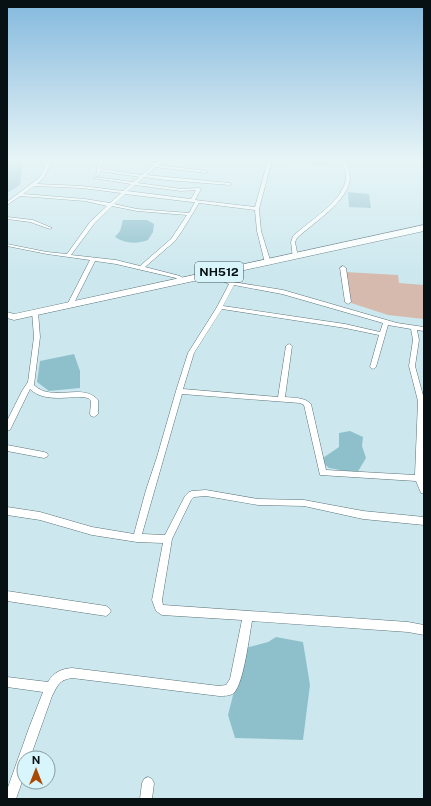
<svg xmlns="http://www.w3.org/2000/svg" width="431" height="806" viewBox="0 0 431 806" font-family="'Public Sans',sans-serif">
<rect width="100%" height="100%" fill="#cce8ee"/>
<!-- green -->
<path fill="#d6baad" d="M345,272l53,3 1,8 25,2v34l-36,-4 -43,-14z"/>
<!-- water -->
<g fill="#8ec0cc">
<path d="M7,160h16l-3,25 -13,8z"/>
<path d="M292,160h38l1,1 -5,4 -30,-1z"/>
<path d="M348,192l21,2 2,14 -22,-1z"/>
<path d="M123,220h24l7,4 -1,8 -5,8c-11,4 -23,4 -33,-3l5,-6z"/>
<path d="M74,354l6,17v17l-31,3 -12,-9 3,-21z"/>
<path d="M350,431l13,6 -1,9 4,12 -9,15 -28,-5 -9,-8 19,-13v-14z"/>
<path d="M276,637l27,5 7,43 -7,55 -68,-2 -7,-23 17,-67 23,-6z"/>
</g>
<g fill="none" stroke-linecap="round" stroke-linejoin="round">
<!-- street casing -->
<g stroke="#597378" stroke-width="1">
<g id="street">
<path d="M48,160h4l-8,18 -7,6 45,2 41,5 8,-7 -38,-6 2,-1 38,5 7,-5 -40,-6 -2,5h-2l2,-12 5,-4h4l-5,4 -2,5 42,6 12,-10 -30,-4 -2,-1 34,3 4,-3h4l-6,5 48,6 2,1 -2,1 -50,-6 -10,8 84,8 2,1 -2,1 -64,-5 -22,-3 -6,6 43,6 18,-1 2,1 -6,11 60,7 13,-47h4l-13,49 2,22 10,32 -3,2 -3,-2 -8,-32 -2,-21 -56,-7 -17,28 -7,10 -30,26 35,9 4,3v2h-4l-4,-3 -60,-14 -21,-3 -22,44 -1,1h-4l-1,-1 23,-45 -43,-6 -40,-8v-2l40,8 20,2 23,-32 17,-16 -22,-5 -65,-5 -13,9v-3l33,-25zM135,185l46,6 15,-1 -5,9 -64,-8zM34,186l48,2 39,5 -11,10 -25,-4 -62,-5zM125,194l67,8h3l-6,11 -52,-4 -23,-5zM112,206l25,5 50,4 -16,24 -31,27 -24,-6 -45,-5 23,-31z"/>
<path d="M341,160h4c2,5 5,12 5,18 -1,23 -37,45 -53,60l-2,4 3,15 -5,1 -2,-16 2,-6c16,-15 51,-35 53,-58 1,-6 -3,-12 -5,-18z"/>
<path d="M7,217l26,3 19,8 -2,1 -20,-7 -23,-3z"/>
<path d="M343,266l3,2 5,34 -3,2 -3,-2 -5,-34z"/>
<path d="M211,272l22,10 50,8 114,33 27,4v4l-7,-1 2,10 -4,26 9,33 -1,79 1,16 -3,-1 -5,-12 -96,-6 -16,-70 -4,-2 -118,-9 -40,140 23,1 20,-39 4,-4 3,-1 14,-1 52,9 46,1 59,11 61,6v8l-61,-6 -59,-13 -46,-1 -52,-9 -12,1 -3,3 -19,39 -10,61 1,5 245,17 16,3v10l-16,-3 -156,-11c-3,16 -8,61 -18,72 -4,3 -10,3 -15,3l-147,-18c-13,2 -14,7 -20,18l-22,62h-6v18l-8,23h-9v-9l22,-62 14,-36 -36,-5v-10l41,5c6,-10 13,-13 24,-14l147,18 7,-1 4,-6 12,-59 -80,-5 -6,-4 -4,-11 11,-57 -26,-1 -45,-7 -52,-15 -33,-5v-8l33,5 52,15 42,7 12,-44 11,-33 19,-66 12,-38 29,-46 12,-23 -20,-9v-2zM234,285l48,9 101,29 -3,9 -35,-8 -122,-18zM222,309l123,19 34,7 -9,32 3,2 3,-2 12,-42 23,4 2,11 -4,26 9,35 -3,74 -89,-5 -15,-66c-7,-7 -17,-6 -26,-7l7,-51 -1,-1 -2,-1 -3,2 -8,51 -95,-8 11,-36z"/>
<path d="M35,310l3,2 2,25 -6,48c18,18 49,-3 64,15v14l-4,3 -3,-1 -1,-2 1,-13 -3,-3 -6,-1c-17,0 -39,5 -52,-8l-19,39 -1,2 -3,1v-10l15,-30 6,-9 6,-45 -2,-25z"/>
<path d="M7,445l37,7 3,1 1,2 -1,2 -3,1 -37,-7z"/>
<path d="M7,591l99,15 3,2 2,3 -2,3 -3,2 -99,-15z"/>
<path d="M148,777l4,2 2,4 -2,16h-12l2,-16 2,-4z"/>
</g>
</g>
<!-- highway casing -->
<g stroke="#597378" stroke-width="1">
<path id="highway" d="M424,225v6l-410,89 -7,-2v-6l7,2z"/>
</g>
<!-- street -->
<use href="#street" fill="#fff" fill-rule="evenodd"/>
<!-- highway -->
<use href="#highway" fill="#fff" fill-rule="evenodd"/>
</g>
<!-- sky -->
<linearGradient id="sky" x2="0" y2="1"><stop stop-color="#84b9dd"/><stop offset="0.59" stop-color="#e8f5f7"/><stop offset="1" stop-color="#e8f5f7" stop-opacity="0"/></linearGradient>
<rect width="431" height="272" fill="url(#sky)"/>
<g text-anchor="middle" stroke-width="4" stroke-linejoin="round" paint-order="stroke">
<!-- shield labels -->
<rect fill="#d9f5fc" stroke="#465559" stroke-width="1" x="195" y="262" width="48" height="20" rx="3"/>
<g font-size="12" font-weight="bold" fill="#071113">
<text x="219" y="276">NH512</text>
</g>
</g>
<!-- border -->
<rect width="431" height="806" fill="none" stroke="#071113" stroke-width="16"/>
<!-- north arrow -->
<g transform="translate(36 770)"><circle r="19" fill="#d9f5fc" stroke="#859a9f"/>
<path d="M0-3L7 15L0 10L-7 15Z" fill="#aa4a02"/>
<text y="-6" font-size="11" font-weight="bold" text-anchor="middle" fill="#071113">N</text>
</g>
</svg>
